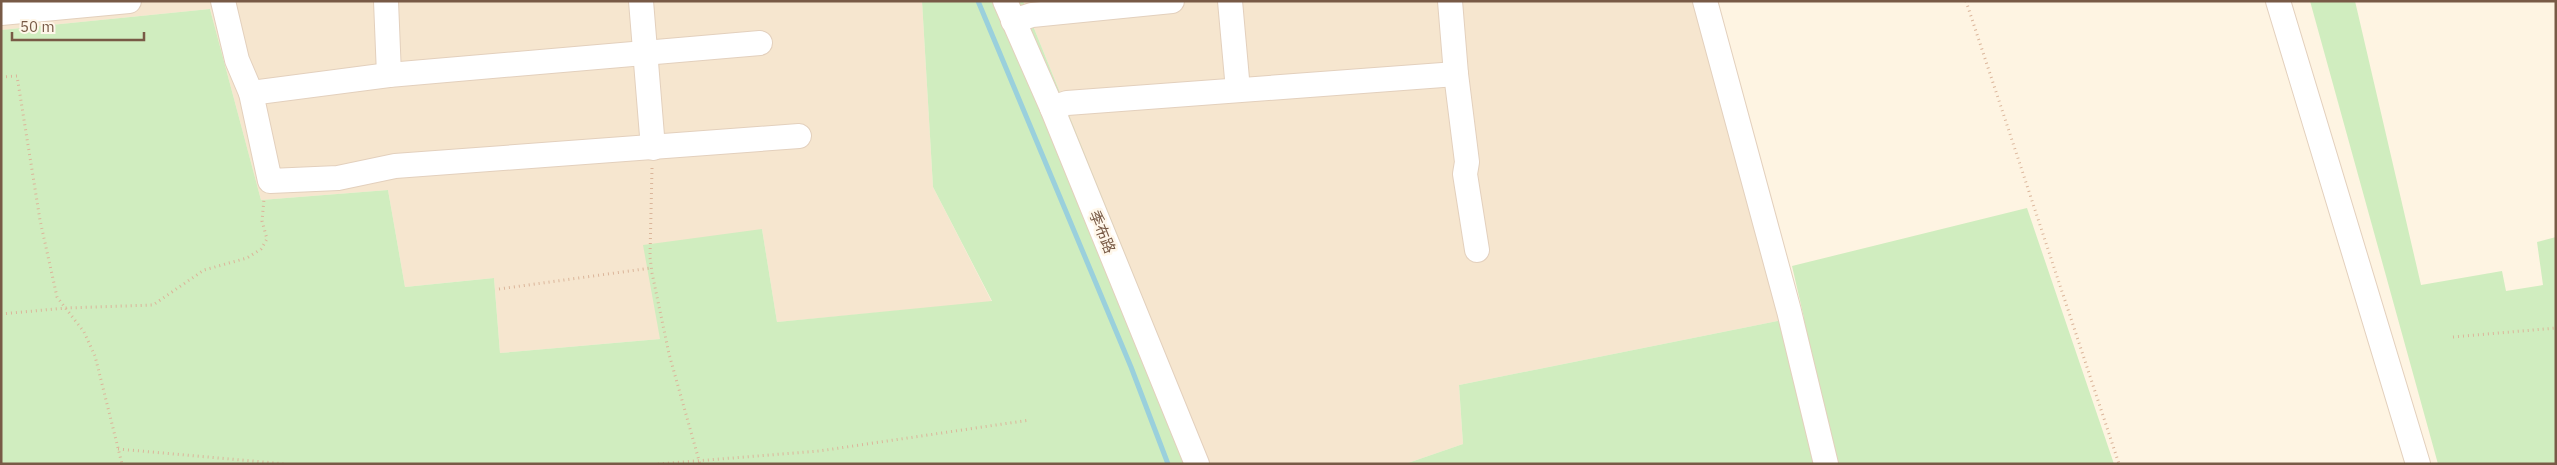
<svg xmlns="http://www.w3.org/2000/svg" width="2557" height="465" viewBox="0 0 2557 465" font-family="'IBM Plex Sans','Noto Sans SC',sans-serif">
<rect width="100%" height="100%" fill="#fef4e2"/>
<!-- residential -->
<g fill="#f6e6cf">
<path d="M1,1h921l11,186 59,115 -215,20 -15,-93 -102,110 -160,14 -6,-75 -89,9 -17,-97 -127,10 -51,-191 -209,21z"/>
<path d="M1023,1h675l85,319 -324,65 4,59 -58,20h-195z"/>
</g>
<!-- green -->
<g fill="#d0edbf">
<path d="M922,1h101l187,463h-1209v-434l209,-21 51,191 127,-10 17,97 89,-9 6,75 160,-14 -17,-94 119,-16 15,93 215,-21 -59,-114z"/>
<path d="M2310,1h45l66,284 81,-14 4,20 37,-6 -6,-43 19,-5v227h-118z"/>
<path d="M2027,208l87,256h-709l58,-20 -4,-59 324,-65 21,-2 -12,-52z"/>
</g>
<g fill="none" stroke-linecap="round" stroke-linejoin="round">
<!-- stream -->
<path stroke="#9ad0dc" stroke-width="5" d="M978,1l153,366 37,97"/>
<!-- minor casing -->
<g stroke="#e3d0bd" stroke-width="26">
<g id="minor">
<path d="M223,1l14,59 14,33 19,88 68,-3 57,-12 404,-30"/>
<path d="M386,1l3,74"/>
<path d="M641,1l12,147"/>
<path d="M1005,1l47,107 145,356"/>
<path d="M1230,1l8,89"/>
<path d="M1450,1l6,73 11,88 -2,12 12,76"/>
<path d="M1705,1l84,310 37,153"/>
<path d="M2278,1l140,463"/>
<path d="M1,13l128,-12"/>
<path d="M1013,21l19,-6 140,-14"/>
<path d="M251,93l138,-18 371,-32"/>
<path d="M1052,108l15,-5 389,-29"/>
</g>
</g>
<!-- path -->
<g stroke="#dbb59a" stroke-width="3" stroke-dasharray="1 4" stroke-linecap="butt">
<path d="M1966,1l153,463"/>
<path d="M1,77l16,-1 23,144 17,77 27,35 11,24 27,108"/>
<path d="M652,168l-2,89 2,16 17,81 31,110"/>
<path d="M499,289l152,-21"/>
<path d="M1,314l65,-6 87,-3 51,-35 43,-12 14,-9 6,-10 -5,-18 2,-22"/>
<path d="M2453,337l103,-9"/>
<path d="M118,449l168,15"/>
<path d="M658,464l161,-13 211,-31"/>
</g>
<!-- minor -->
<use href="#minor" stroke="#fff" stroke-width="24"/>
</g>
<g text-anchor="middle" stroke-width="5" stroke-linejoin="round" paint-order="stroke">
<!-- street labels -->
<g font-size="15" fill="#785a46" stroke="#fff7ea">
<text transform="translate(1102 232) rotate(68)" y="5">季布路</text>
</g>
</g>
<!-- border -->
<rect width="2557" height="465" fill="none" stroke="#785a46" stroke-width="5"/>
<!-- scale -->
<path d="M12 32v8h132v-8" fill="none" stroke="#785a46" stroke-width="2.5"/>
<text x="20" y="32" font-size="15" fill="#785a46" stroke="#fff7ea" stroke-width="4" paint-order="stroke">50 m</text>
</svg>
